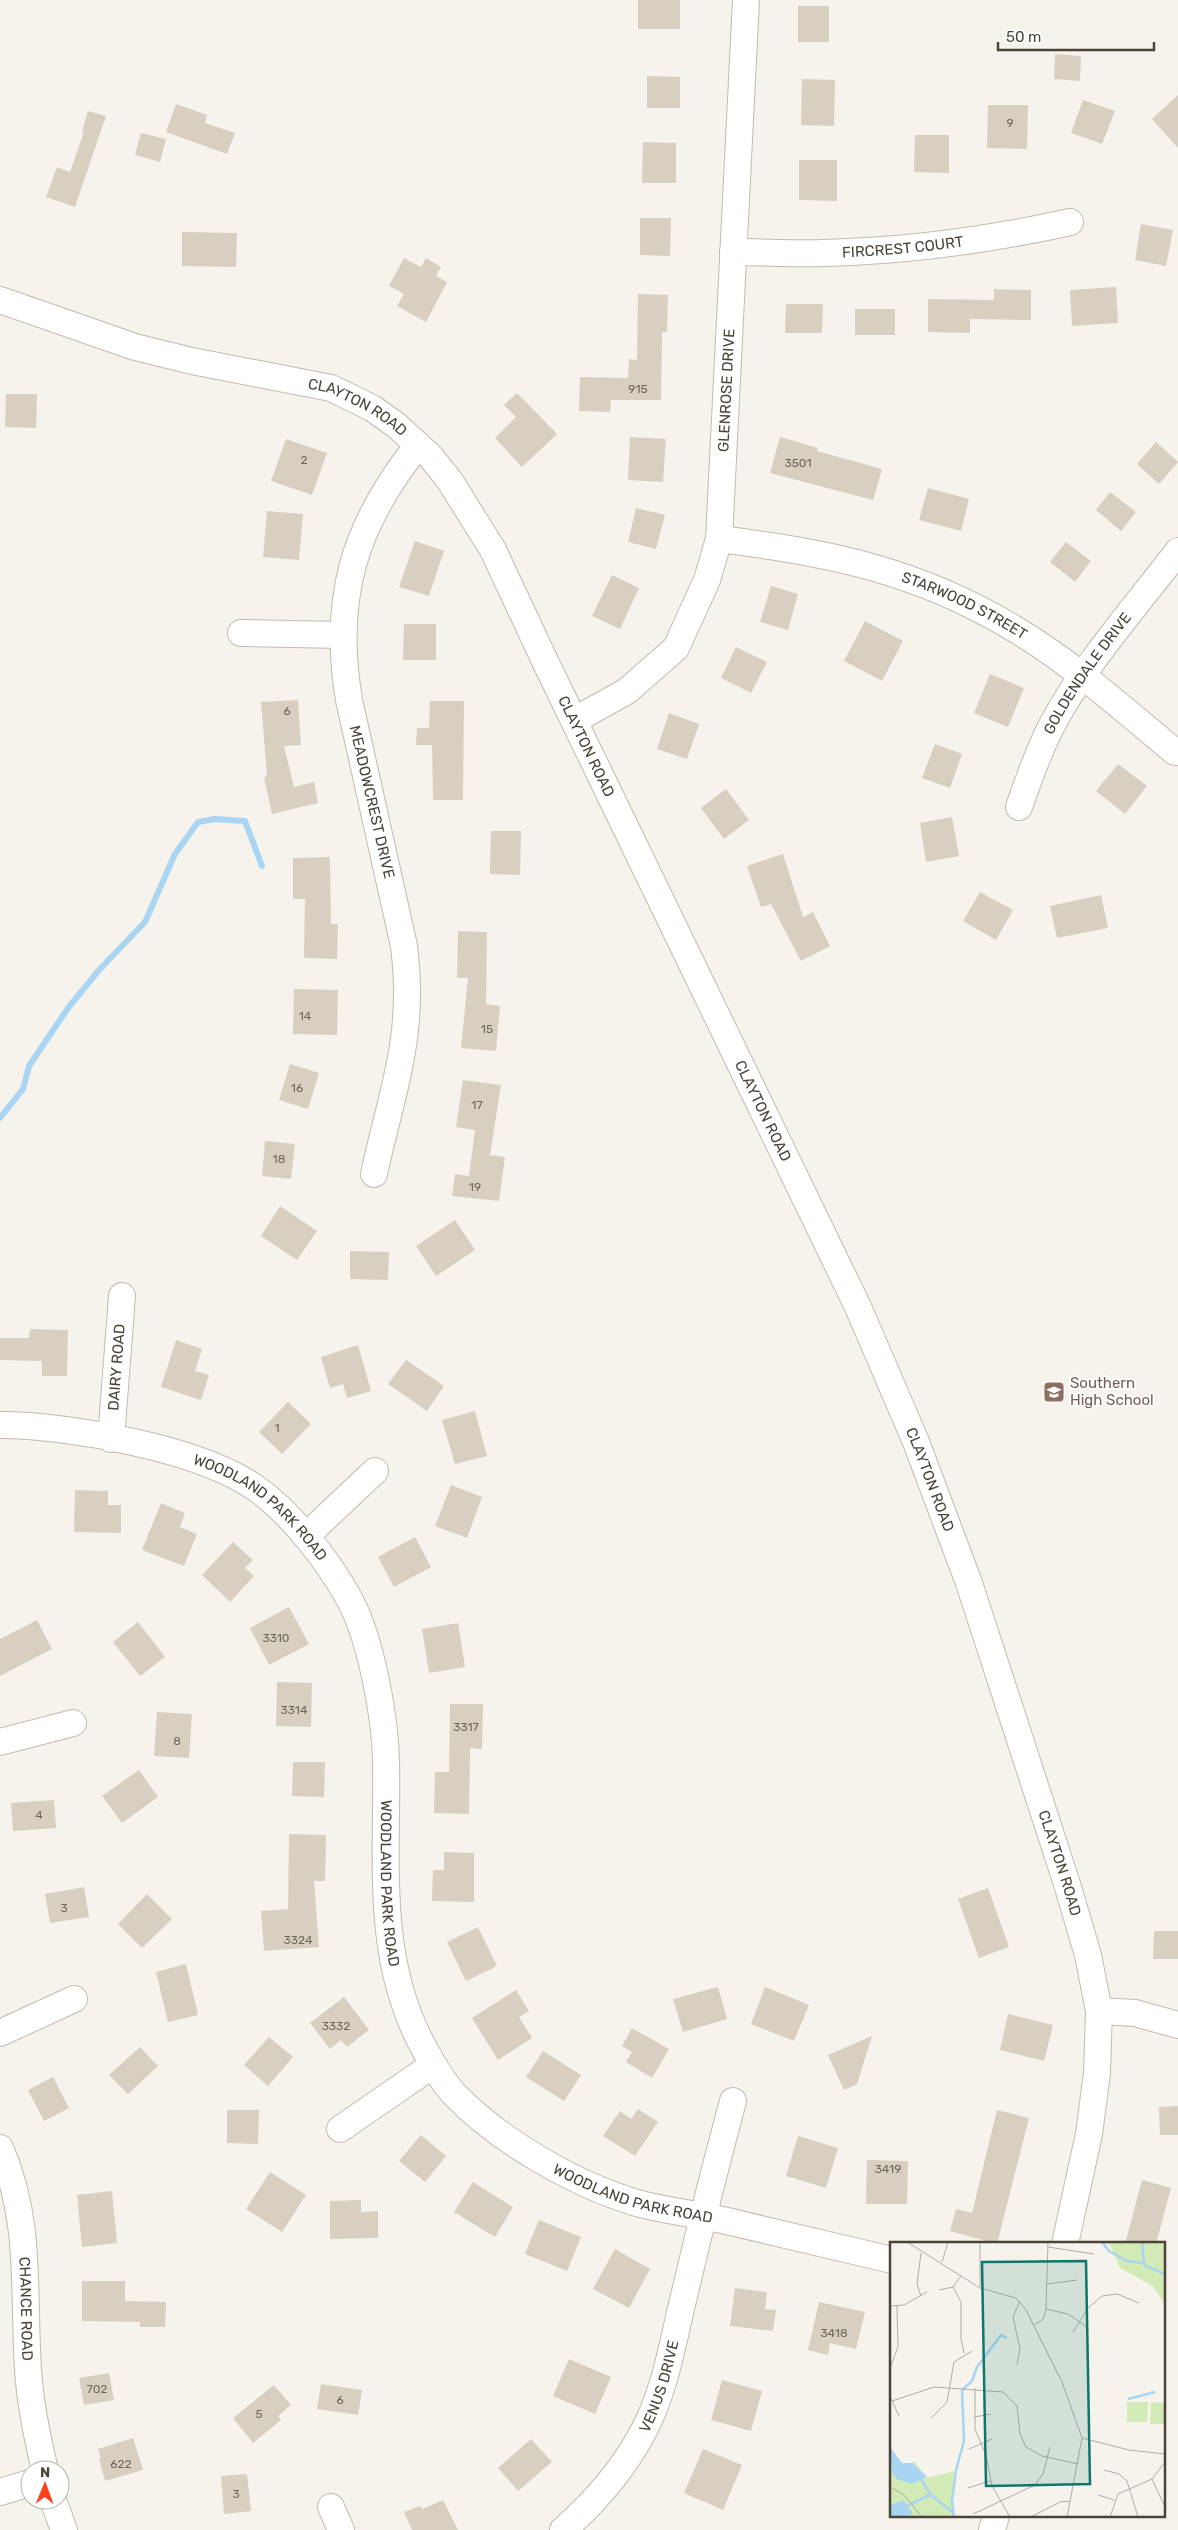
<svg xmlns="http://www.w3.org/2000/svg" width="1178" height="2530" viewBox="0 0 1178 2530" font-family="Rubik,sans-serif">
<rect width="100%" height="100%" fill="#f6f3ec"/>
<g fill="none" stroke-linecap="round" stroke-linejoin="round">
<!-- stream -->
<path stroke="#a9d4f2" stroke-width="6" d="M0,1118l23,-29 6,-23 39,-58 31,-38 46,-48 30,-68 23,-32 17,-3 30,2 17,45"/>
</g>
<!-- building -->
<g fill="#d8cfc1">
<rect x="638" y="0" width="42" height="29"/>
<rect x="798" y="6" width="31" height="36"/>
<path d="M1055,54l26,2 -1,25 -26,-2z"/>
<path d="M647,76l33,1v31h-33z"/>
<path d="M802,79l33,1 -1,46 -33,-1z"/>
<path d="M1178,95v53l-26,-29z"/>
<path d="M1083,100l32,11 -13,33 -31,-11z"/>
<path d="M176,104l31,11 -2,8 30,10 -8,21 -61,-22z"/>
<path d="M988,105h40l-1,44 -40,-1z"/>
<path d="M88,111l18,5 -31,91 -29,-10 11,-30 13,5 14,-40 -2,-1z"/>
<path d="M141,133l25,6 -6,23 -25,-7z"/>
<path d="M915,135h34v38l-35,-1z"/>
<path d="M643,142l33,1v40h-34z"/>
<path d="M799,160h38v41l-38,-1z"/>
<path d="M640,218h31l-1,38 -30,-1z"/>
<path d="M1141,224l32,6 -7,36 -31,-6z"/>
<path d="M182,232l55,1 -1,34 -54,-1z"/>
<path d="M404,258l17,9 5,-9 15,9 -5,9 11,6 -21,40 -29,-16 7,-12 -15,-8z"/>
<path d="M1116,287l2,36 -46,3 -2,-36z"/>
<path d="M994,289l37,1v30l-61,-1v14l-42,-1v-33l66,1z"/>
<path d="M638,294l30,1 -1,37h-5l-1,68h-50l-1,12 -31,-1 1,-34 48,1 1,-19 8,1z"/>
<path d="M786,304h37l-1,29h-37z"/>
<rect x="855" y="309" width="40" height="26"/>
<path d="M517,393l40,41 -35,33 -27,-29 21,-21 -12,-12z"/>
<path d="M6,394h31l-1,34 -31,-1z"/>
<path d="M630,437l36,2 -3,43 -35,-2z"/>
<path d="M780,437l38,11 -1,3 65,18 -9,31 -103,-27z"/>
<path d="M286,439l41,14 -15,42 -41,-14z"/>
<path d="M1156,442l22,20 -19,22 -22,-20z"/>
<path d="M928,488l41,11 -8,32 -42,-11z"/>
<path d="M1110,492l26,20 -15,19 -25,-21z"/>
<path d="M636,508l29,7 -9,34 -28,-7z"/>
<path d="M267,511l36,3 -4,46 -36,-3z"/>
<path d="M415,541l29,10 -15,45 -30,-9z"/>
<path d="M1066,542l25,19 -16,21 -25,-20z"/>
<path d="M612,575l27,13 -19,41 -28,-13z"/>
<path d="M771,586l27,8 -10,36 -28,-8z"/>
<path d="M865,621l38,20 -21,40 -38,-20z"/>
<path d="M404,624h32v36h-33z"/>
<path d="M736,647l31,15 -16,31 -30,-15z"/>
<path d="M990,674l34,14 -16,39 -34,-14z"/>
<path d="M298,700l3,45 -17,1 10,41 20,-5 4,21 -46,11 -8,-37 3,-1 -6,-74z"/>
<path d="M430,701h34l-1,99h-30l-1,-55h-16l1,-17h12z"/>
<path d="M669,713l30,11 -12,35 -30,-10z"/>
<path d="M935,744l27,10 -12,34 -28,-10z"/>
<path d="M1118,764l29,22 -22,28 -29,-23z"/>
<path d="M726,789l23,31 -25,19 -23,-31z"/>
<path d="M952,817l7,39 -33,6 -6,-39z"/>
<path d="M491,831h30l-1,44 -30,-1z"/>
<path d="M783,854l20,63 10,-5 17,34 -29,15 -30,-57 -10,3 -14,-41z"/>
<path d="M330,857l1,67h7l-1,35 -33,-1 1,-59h-12v-41z"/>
<path d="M980,892l33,18 -17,30 -33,-19z"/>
<path d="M1101,895l7,33 -51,10 -7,-32z"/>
<path d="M458,931l29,1 -1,72 14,2 -4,45 -35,-3 7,-70h-11z"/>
<path d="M294,989l44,1 -1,45 -44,-1z"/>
<path d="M290,1064l29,9 -11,36 -29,-9z"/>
<path d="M463,1080l38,5 -11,70 15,2 -6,44 -47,-5 3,-22 14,2 6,-46 -19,-3z"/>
<path d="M265,1141l30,3 -4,35 -29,-3z"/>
<path d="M280,1206l37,25 -20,29 -36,-24z"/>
<path d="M455,1220l20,30 -39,26 -20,-30z"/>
<path d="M350,1251l39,1 -1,28 -38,-1z"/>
<path d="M30,1329l38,1 -1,46h-25v-15l-42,-1v-22h29z"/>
<path d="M176,1340l26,9 -7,22 14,4 -8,25 -40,-13z"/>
<path d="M358,1345l13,46 -24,7 -4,-14 -13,4 -9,-31z"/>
<path d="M406,1360l38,26 -17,25 -39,-27z"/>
<path d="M288,1402l23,22 -29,30 -23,-22z"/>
<path d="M475,1411l12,45 -32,8 -13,-44z"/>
<path d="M451,1485l31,12 -15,41 -32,-12z"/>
<path d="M75,1490l33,1v14h13v28l-47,-1z"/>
<path d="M161,1503l24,10 -5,14 17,7 -13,32 -42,-16z"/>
<path d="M415,1537l16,30 -37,20 -16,-30z"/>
<path d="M233,1542l20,18 -8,8 9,8 -24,26 -28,-27z"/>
<path d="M289,1607l20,37 -40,21 -19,-37z"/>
<path d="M37,1620l15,29 -52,27v-37z"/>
<path d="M138,1622l27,35 -25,19 -27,-34z"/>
<path d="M458,1623l7,44 -36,6 -7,-44z"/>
<path d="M277,1682l35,1 -1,44 -35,-1z"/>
<path d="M450,1704h33l-1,45 -12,-1 -1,66 -35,-1 1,-41h14z"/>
<path d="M157,1712l35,2 -3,44 -35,-2z"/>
<path d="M293,1762h32l-1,35 -32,-1z"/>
<path d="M139,1770l19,27 -36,26 -20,-27z"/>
<path d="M54,1800l2,28 -43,3 -2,-28z"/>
<path d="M289,1834l37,1 -1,46h-11l5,66 -55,4 -3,-40 27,-2z"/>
<path d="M444,1852l30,1v49l-42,-1 1,-31h11z"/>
<path d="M84,1887l5,30 -39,6 -5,-29z"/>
<path d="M988,1888l21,59 -30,11 -21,-59z"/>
<path d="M147,1894l25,25 -30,29 -24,-24z"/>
<path d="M478,1927l19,39 -31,15 -19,-39z"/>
<path d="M1154,1931h24v28h-25z"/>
<path d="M186,1964l12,51 -30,7 -12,-50z"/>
<path d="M718,1987l9,32 -44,13 -10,-33z"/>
<path d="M765,1987l44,18 -15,36 -43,-17z"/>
<path d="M516,1990l13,21 -10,6 13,21 -34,22 -26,-42z"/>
<path d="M344,1997l25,33 -22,17 -6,-7 -11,9 -20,-26z"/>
<path d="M1008,2014l45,11 -9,36 -44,-11z"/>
<path d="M632,2028l37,21 -17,29 -26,-16 6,-10 -10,-6z"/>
<path d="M872,2036l-15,48 -13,6 -16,-35z"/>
<path d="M269,2037l24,20 -25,29 -24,-21z"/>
<path d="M140,2047l18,19 -30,28 -19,-19z"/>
<path d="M543,2051l38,24 -17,26 -38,-24z"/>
<path d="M53,2077l16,31 -25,13 -16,-31z"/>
<path d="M1178,2106v29h-18l-1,-28z"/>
<path d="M638,2109l20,13 -23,34 -32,-20 17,-25 11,8z"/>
<path d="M227,2110h32l-1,34 -31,-1z"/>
<path d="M997,2110l32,8 -32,126 -47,-13 6,-22 16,4z"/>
<path d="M421,2135l25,21 -21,26 -26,-21z"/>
<path d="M798,2136l40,12 -12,40 -40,-12z"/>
<path d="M867,2160l41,1 -1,43h-41z"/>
<path d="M270,2172l36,23 -24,37 -36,-23z"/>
<path d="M1142,2180l29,8 -15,56h-31z"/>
<path d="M473,2182l40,25 -18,30 -41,-25z"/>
<path d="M112,2191l5,52 -35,4 -5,-52z"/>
<path d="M361,2200v12l17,-1v27l-48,1v-38z"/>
<path d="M539,2220l42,17 -14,34 -42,-17z"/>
<path d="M615,2249l35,20 -21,39 -36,-19z"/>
<path d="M82,2281h43v20l41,1 -1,25h-25v-5l-58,-1z"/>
<path d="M735,2288l32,4 -2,17 11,1 -3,21 -43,-5z"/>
<path d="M819,2302l46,10 -9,37 -26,-6 -2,12 -20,-5z"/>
<path d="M569,2359l42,18 -16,37 -42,-18z"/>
<path d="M109,2373l5,27 -30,5 -5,-27z"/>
<path d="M722,2380l40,11 -11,40 -40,-11z"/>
<path d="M321,2384l41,6 -4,25 -41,-6z"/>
<path d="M274,2385l17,20 -13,11 3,4 -28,23 -20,-25z"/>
<path d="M133,2438l10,32 -38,11 -6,-22 2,-1 -3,-9z"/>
<path d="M531,2439l21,23 -34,29 -20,-23z"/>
<path d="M703,2449l39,16 -19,45 -39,-17z"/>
<path d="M247,2474l4,37 -27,3 -3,-38z"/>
<path d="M443,2500l15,30h-46l-8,-18 16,-6 2,3z"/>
</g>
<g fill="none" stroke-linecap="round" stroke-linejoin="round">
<!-- minor casing -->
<g stroke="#c2bbae" stroke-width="28">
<g id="minor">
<path id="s1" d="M733,252c30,0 61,2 91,1 83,-2 165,-13 246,-31"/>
<path id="s2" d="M0,300l135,47 57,14 139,27 41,20 24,17 34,31 20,25 43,69 51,109 314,648 58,135 53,141 98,301 21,71 11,56 -2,62 -8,61 -24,110"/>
<path id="s3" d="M719,539c108,13 200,32 294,89 58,34 110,81 162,124"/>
<path d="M241,633l101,2"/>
<path id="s4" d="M575,720l52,-29 49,-43 31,-68 12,-41 27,-539"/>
<path id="s5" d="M1019,807c10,-28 19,-56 33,-82 31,-59 85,-120 126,-174"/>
<path d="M374,1174c10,-48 29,-107 32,-155 2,-24 1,-48 -2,-73l-55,-246c-17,-102 5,-175 69,-255"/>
<path id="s6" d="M0,1425c68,0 202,24 257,64 37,26 82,85 100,126 16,39 28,103 29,145 2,100 -12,199 39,290 9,16 18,33 31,46 45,46 120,89 181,107 29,8 60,11 90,18 55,13 110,26 165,39"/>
<path id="s7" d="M111,1439l11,-143"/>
<path d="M306,1536l69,-65"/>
<path d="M0,1742l73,-19"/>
<path d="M1099,2011l36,2 43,12"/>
<path d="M0,2033l74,-34"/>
<path d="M340,2129l93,-64"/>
<path id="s8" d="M0,2148c32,72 23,145 28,221 2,34 9,68 17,101"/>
<path d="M0,2492l30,-9"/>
<path d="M53,2500l11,30"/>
<path d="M331,2507l10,23"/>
<path id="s9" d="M563,2530c32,-28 59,-59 79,-96 24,-43 31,-95 43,-142 15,-64 31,-128 48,-191"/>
<path d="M992,2530l4,-14"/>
</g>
</g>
<!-- minor -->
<use href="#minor" stroke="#fff" stroke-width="26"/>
</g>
<!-- icons -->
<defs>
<g id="school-square" transform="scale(1.125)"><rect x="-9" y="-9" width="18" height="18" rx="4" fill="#8d6e63" stroke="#fff"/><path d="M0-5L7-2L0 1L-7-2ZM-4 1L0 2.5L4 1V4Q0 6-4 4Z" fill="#fff"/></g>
</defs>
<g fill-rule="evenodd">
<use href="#school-square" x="1054" y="1392"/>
</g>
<g text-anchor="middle" stroke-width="4" stroke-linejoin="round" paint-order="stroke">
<!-- number labels -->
<g font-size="12" fill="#6e675b">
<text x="1010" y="127">9</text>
<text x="638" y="393">915</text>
<text x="304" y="464">2</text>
<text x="798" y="467">3501</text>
<text x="287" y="715">6</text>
<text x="305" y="1020">14</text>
<text x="487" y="1033">15</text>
<text x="297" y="1092">16</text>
<text x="477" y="1109">17</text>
<text x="279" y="1163">18</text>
<text x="475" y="1191">19</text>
<text x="277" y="1432">1</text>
<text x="276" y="1642">3310</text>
<text x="294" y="1714">3314</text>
<text x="466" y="1731">3317</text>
<text x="177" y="1745">8</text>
<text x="39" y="1819">4</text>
<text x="64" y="1912">3</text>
<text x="298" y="1944">3324</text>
<text x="336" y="2030">3332</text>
<text x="888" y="2173">3419</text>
<text x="834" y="2337">3418</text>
<text x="97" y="2393">702</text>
<text x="340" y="2404">6</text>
<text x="259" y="2418">5</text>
<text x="121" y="2468">622</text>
<text x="236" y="2498">3</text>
</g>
<!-- street labels -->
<g font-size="15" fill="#4b4439" stroke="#fff">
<text dy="5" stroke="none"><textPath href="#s1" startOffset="170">FIRCREST COURT</textPath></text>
<text dy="5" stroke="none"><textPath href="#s4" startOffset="391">GLENROSE DRIVE</textPath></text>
<text dy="5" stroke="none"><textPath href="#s2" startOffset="375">CLAYTON ROAD</textPath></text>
<text dy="5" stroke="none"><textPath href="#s3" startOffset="256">STARWOOD STREET</textPath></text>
<text dy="5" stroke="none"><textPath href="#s5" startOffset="151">GOLDENDALE DRIVE</textPath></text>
<text dy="5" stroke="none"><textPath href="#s2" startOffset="795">CLAYTON ROAD</textPath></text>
<text transform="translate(372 802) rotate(77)" y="5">MEADOWCREST DRIVE</text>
<text dy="5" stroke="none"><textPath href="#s2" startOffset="1200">CLAYTON ROAD</textPath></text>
<text dy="5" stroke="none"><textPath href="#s7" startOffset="72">DAIRY ROAD</textPath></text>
<text dy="5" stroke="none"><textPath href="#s2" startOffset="1605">CLAYTON ROAD</textPath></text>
<text dy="5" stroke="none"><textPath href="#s6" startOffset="281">WOODLAND PARK ROAD</textPath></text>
<text dy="5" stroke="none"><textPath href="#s2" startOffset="2010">CLAYTON ROAD</textPath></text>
<text dy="5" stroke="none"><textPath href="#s6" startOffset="702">WOODLAND PARK ROAD</textPath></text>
<text dy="5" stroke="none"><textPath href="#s6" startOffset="1136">WOODLAND PARK ROAD</textPath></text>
<text dy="5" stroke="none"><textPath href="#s8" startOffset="164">CHANCE ROAD</textPath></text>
<text dy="5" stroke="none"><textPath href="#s9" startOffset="176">VENUS DRIVE</textPath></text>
</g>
<!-- education labels -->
<g font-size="15" fill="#785e54" stroke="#fff" text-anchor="start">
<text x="1070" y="1388">Southern<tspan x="1070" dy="17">High School</tspan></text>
</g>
</g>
<!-- overview -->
<g transform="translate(890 2242)">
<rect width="275" height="275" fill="#f6f3ec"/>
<path d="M214,0h61v62l-12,-18 -33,-18 -10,-23zM237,160h21l-1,20h-20zM261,160l14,1v21h-15zM0,207l12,16h9l3,-4 13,17 27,-7 -1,46h-63z" fill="#d2eab5"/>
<path d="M0,205l12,16h11l14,14 -15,7 -16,-5 -6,-11zM13,258l10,13 -5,4h-18v-12z" fill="#a9d4f2"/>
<path fill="none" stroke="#a9d4f2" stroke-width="2.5" d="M212,0l7,9 18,10 16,2M252,0l2,23 21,9M238,157l27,-7M31,237l10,16 21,17M17,264l23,-11M64,275l-2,-16 4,-31 8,-29 -2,-51 10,-9 5,-14 24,-32 6,3"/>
<path fill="none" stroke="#b2ada4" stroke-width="1" d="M17,0l73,46 36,10 10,12 36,72 20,56 -15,79M90,0v45M158,5l46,7M52,20l6,-20M157,42l30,-4M63,45l8,15v37l3,14M49,48l14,-3 8,-11M31,54l-4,-12 4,-31M0,64l14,-1 23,-13M156,67l22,5 19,13M144,83l9,-6 3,-10 2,-67M183,90l15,-24 14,-12 15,-2 22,9M127,123l3,-16 -7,-32 7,-16M0,126l8,-21 -1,-41M85,146v41l11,26 6,31 18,31M0,154l9,20M2,159l42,-14 69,5 14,14 3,28 6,13 16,9 36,8M84,175l17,-3M41,176l16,-16 7,-40 18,-11M192,196l47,12 36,4M79,207l23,-10M214,228l15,4 8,7 11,36M262,237l13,28M0,245l14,8 18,22M78,246l22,-7M208,253l16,5M83,272l62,-29 8,-11 7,-27M141,275l29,-15 10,-1M220,275l8,-23 34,-15 13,-17"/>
<path fill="#0f766e" fill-opacity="0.15" stroke="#0f766e" stroke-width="2.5" d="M196,19l4,223 -104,2 -4,-224z"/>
<rect width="275" height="275" fill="none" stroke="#4b4439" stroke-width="2.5"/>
</g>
<!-- north arrow -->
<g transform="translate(45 2485) rotate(1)"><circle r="24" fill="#ffffff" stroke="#b7b4b0"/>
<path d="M0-4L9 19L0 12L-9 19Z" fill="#fc3f1d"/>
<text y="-8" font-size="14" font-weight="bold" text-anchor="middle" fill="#4b4439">N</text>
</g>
<!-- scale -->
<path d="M998 42v8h156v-8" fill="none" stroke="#4b4439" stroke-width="2.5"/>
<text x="1006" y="42" font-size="15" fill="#4b4439" stroke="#ffffff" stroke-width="4" paint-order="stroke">50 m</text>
</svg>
